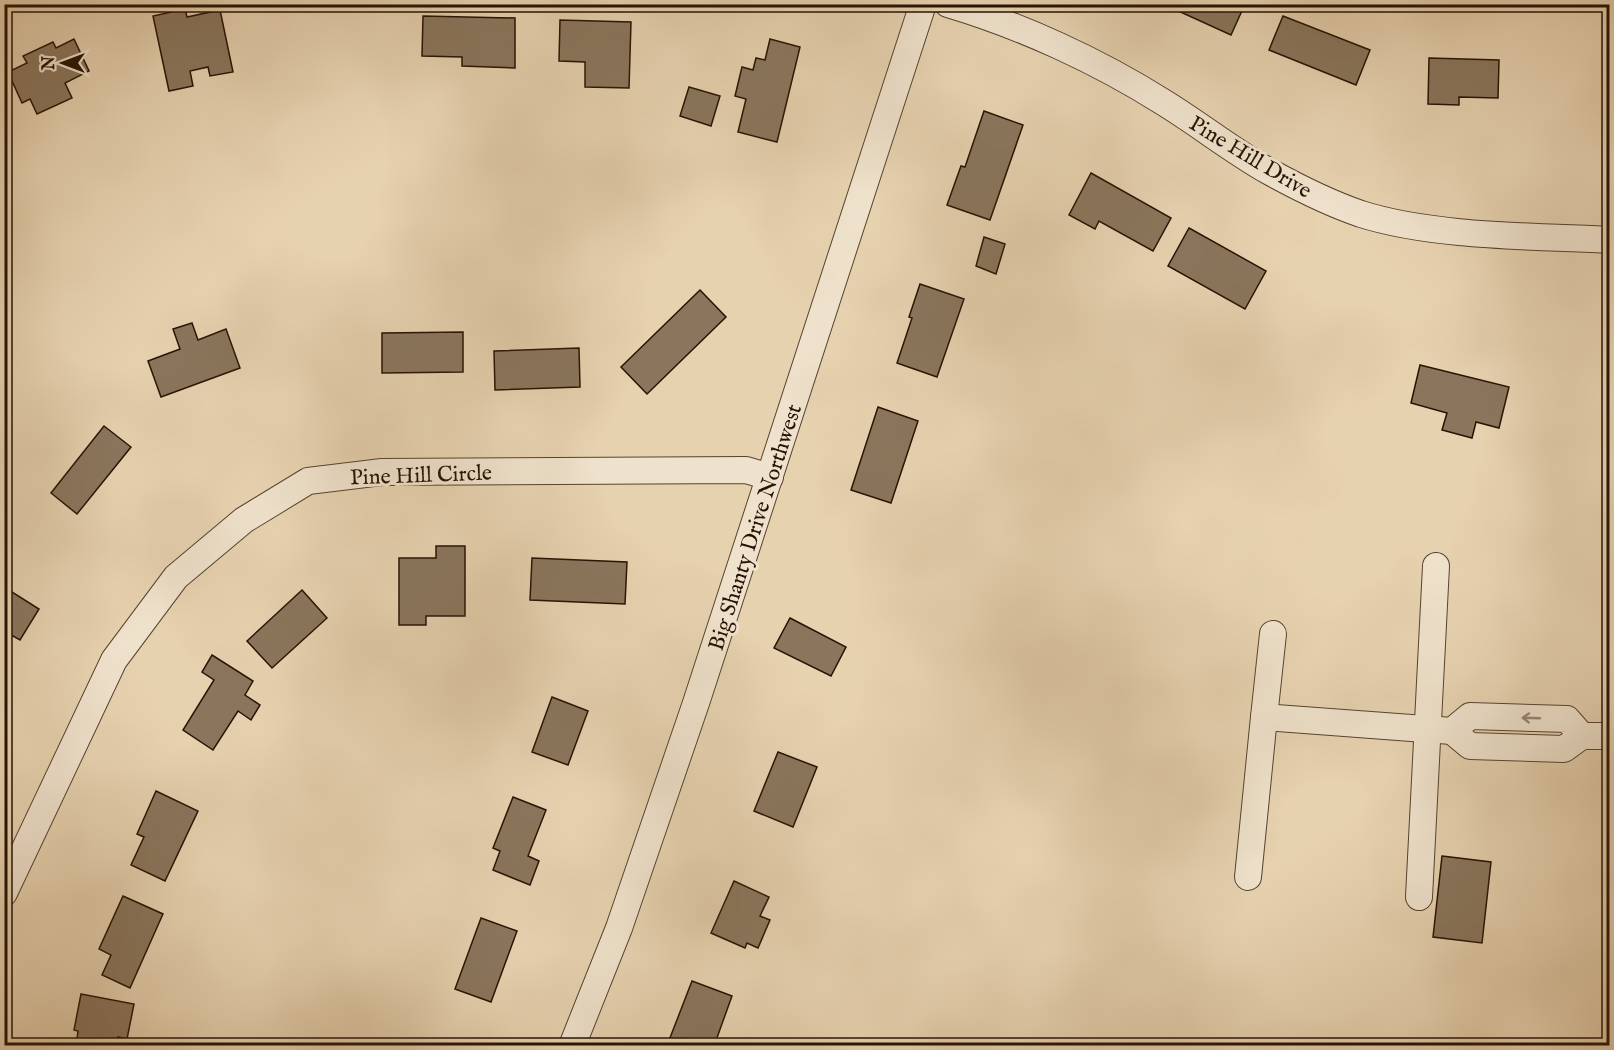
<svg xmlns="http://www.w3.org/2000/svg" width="1614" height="1050" viewBox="0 0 1614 1050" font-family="'IM FELL English',serif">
<rect width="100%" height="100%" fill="#e7d2b0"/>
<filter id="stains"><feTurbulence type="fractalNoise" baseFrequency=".00333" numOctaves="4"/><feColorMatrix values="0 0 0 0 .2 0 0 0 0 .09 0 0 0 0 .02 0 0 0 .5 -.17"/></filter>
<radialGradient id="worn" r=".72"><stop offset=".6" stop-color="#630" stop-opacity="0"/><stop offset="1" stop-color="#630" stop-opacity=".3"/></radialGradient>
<!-- building -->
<g fill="#8a765d" stroke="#261304" stroke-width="1.5">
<path d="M1163,4h82l-14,31z"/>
<path d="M185,9l2,8 33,-7 13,62 -23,4 -2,-9 -18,4 3,15 -24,5 -16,-75z"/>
<path d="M423,16l92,2v50l-53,-2v-9l-40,-1z"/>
<path d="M1283,16l87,34 -14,35 -87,-35z"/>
<path d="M560,20l71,2 -2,66 -44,-1v-25l-26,-1z"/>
<path d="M74,39l15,32 -24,12 7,15 -35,16 -7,-15 -8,4 -14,-31 19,-9 -4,-7 30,-14 3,6z"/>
<path d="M770,39l30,8 -23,95 -39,-10 8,-33 -11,-3 7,-29 11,3 3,-12 9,2z"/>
<path d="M1429,58l70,2 -1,38 -39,-1v8l-31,-1z"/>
<path d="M689,87l31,9 -9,30 -31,-10z"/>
<path d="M984,111l39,14 -33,95 -43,-15 14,-39 4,1z"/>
<path d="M1091,173l80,45 -18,33 -54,-30 -4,8 -26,-14z"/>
<path d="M1189,228l77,43 -21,38 -77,-43z"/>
<path d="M984,237l21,7 -9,30 -20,-8z"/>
<path d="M920,284l44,15 -27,78 -40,-14 15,-45 -3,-1z"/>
<path d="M700,290l26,27 -79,77 -26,-27z"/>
<path d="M192,323l6,17 28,-11 14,39 -79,29 -13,-36 32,-12 -7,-20z"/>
<path d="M463,332v40l-81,1v-40z"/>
<path d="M579,348l1,39 -85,3 -1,-39z"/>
<path d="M1420,365l89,22 -10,41 -23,-6 -4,16 -30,-8 5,-17 -36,-10z"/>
<path d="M878,407l40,14 -27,82 -40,-13z"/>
<path d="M104,426l27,21 -54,67 -26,-21z"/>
<path d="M436,546h29v70h-39v9h-27v-67h37z"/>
<path d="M532,558l95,4 -2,42 -95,-4z"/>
<path d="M4,587l35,22 -19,31 -16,-9z"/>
<path d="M302,590l25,28 -55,50 -25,-27z"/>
<path d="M790,618l56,29 -15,29 -57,-28z"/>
<path d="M212,655l41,26 -8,14 15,10 -9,15 -13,-9 -25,39 -30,-20 31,-50 -12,-8z"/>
<path d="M552,697l36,14 -20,54 -36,-13z"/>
<path d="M778,752l39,15 -24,60 -39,-16z"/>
<path d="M156,791l42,20 -33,70 -34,-16 13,-28 -7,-3z"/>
<path d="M513,797l33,13 -18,46 11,5 -9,24 -37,-15 7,-19 -7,-3z"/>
<path d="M1442,856l49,6 -9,81 -49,-6z"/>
<path d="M734,881l35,16 -9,19 10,4 -12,28 -11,-5 -2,5 -34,-15z"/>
<path d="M123,896l40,18 -33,74 -28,-13 9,-20 -12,-6z"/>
<path d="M481,918l36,13 -26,71 -36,-13z"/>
<path d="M692,981l40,15 -18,50h-40l-6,-3z"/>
<path d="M81,994l53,10 -7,35 -9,-2 -2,9h-40l2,-15 -4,-1z"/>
</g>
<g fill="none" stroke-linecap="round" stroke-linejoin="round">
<!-- minor casing -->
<g stroke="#56432f" stroke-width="28">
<g id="minor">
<path d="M948,4c74,22 150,57 215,98 36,22 71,50 107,70 29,16 59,31 91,42 73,23 171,22 249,26"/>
<path d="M1264,717l9,-83"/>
<path d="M1582,736l-15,-17 -97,-3 -18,15 18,15 94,3 18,-13h28"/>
<path d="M1248,877l16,-160 188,14"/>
<path d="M4,893l110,-233 62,-83 68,-57 64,-39 74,-9 364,-2 24,7"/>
<path d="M1419,897l17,-331"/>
<path d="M572,1046l47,-118 77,-225 227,-699"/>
</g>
</g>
<!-- minor -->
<use href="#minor" stroke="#efe2cc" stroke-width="26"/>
</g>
<!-- one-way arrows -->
<defs><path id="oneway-shaft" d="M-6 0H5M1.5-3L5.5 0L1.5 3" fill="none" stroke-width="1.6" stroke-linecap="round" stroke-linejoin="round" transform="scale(1.5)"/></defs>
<use stroke="#958572" href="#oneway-shaft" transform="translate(1531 718) rotate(-178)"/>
<g text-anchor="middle" stroke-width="6" stroke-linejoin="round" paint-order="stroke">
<!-- street labels -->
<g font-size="22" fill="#261304" stroke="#efe2cc">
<text transform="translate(1251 156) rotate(31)" y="8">Pine Hill Drive</text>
<text transform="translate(421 474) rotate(-2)" y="8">Pine Hill Circle</text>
<text transform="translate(754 527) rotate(-72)" y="8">Big Shanty Drive Northwest</text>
</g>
</g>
<!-- margin -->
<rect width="1614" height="1050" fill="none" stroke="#e7d2b0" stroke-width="24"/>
<rect x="6" y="6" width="1602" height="1038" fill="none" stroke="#261304" stroke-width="3"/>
<rect x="12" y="12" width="1590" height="1026" fill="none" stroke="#261304" stroke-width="1.5"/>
<!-- north arrow -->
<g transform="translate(63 63) rotate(270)" stroke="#efe2cc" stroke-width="4.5" paint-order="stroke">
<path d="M0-4.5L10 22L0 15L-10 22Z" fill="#261304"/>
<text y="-9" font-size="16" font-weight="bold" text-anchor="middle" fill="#261304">N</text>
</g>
<rect width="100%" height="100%" filter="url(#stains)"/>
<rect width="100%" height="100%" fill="url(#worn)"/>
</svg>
